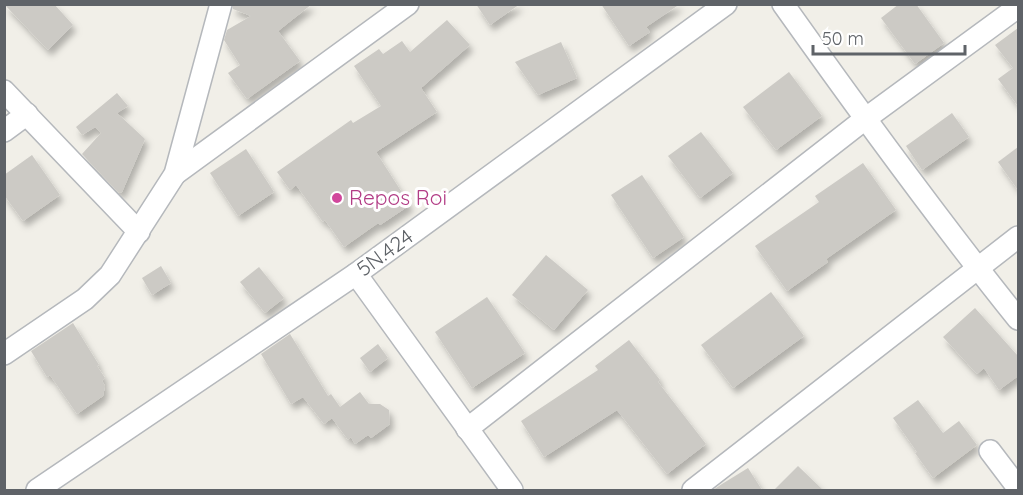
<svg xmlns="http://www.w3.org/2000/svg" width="1023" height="495" viewBox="0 0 1023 495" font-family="Quicksand,sans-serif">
<defs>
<filter id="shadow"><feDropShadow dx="3.5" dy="6" stdDeviation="3" flood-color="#0004"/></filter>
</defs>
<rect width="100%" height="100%" fill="#f1efe8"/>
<!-- building -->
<g fill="#cccac5" filter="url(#shadow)">
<path d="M4,4h50l19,21 -25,25z"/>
<path d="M233,4h79l-34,27 22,30 -53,38 -19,-26 12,-8 -16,-25 3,-10 24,-14 -18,-7z"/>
<path d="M476,4h44l-30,21z"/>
<path d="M601,4h79l-34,23 4,5 -21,14z"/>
<path d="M899,4h17l28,39 -29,21 -34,-46z"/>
<path d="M447,20l23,25 -49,43 16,24 -61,40 34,53 -30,20 -2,-2 -34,24 -19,-27 -2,2 -27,-37 -6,5 -13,-18 74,-52 2,3 28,-17 -27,-40 25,-17 4,5 19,-13 8,11z"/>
<path d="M1018,28v78l-20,-27 15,-11 -18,-23z"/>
<path d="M561,42l16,36 -39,17 -23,-33z"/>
<path d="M789,72l33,44 -46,34 -33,-43z"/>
<path d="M117,93l11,13 -11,7 28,26 -23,53 -3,1 -37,-39 19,-21 -6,-6 -13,8 -6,-8z"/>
<path d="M952,113l17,24 -47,33 -16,-24z"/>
<path d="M701,132l32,41 -33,25 -32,-42z"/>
<path d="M1018,147v43l-20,-28z"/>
<path d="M246,149l28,43 -36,24 -28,-43z"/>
<path d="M32,155l28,40 -37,26 -19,-26v-20z"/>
<path d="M863,163l33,47 -70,49 2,3 -41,29 -32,-45 64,-44 -4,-6z"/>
<path d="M642,175l42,62 -31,21 -42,-63z"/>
<path d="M546,255l42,35 -34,40 -42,-35z"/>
<path d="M161,266l10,17 -19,12 -10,-17z"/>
<path d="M259,267l25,31 -19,15 -25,-31z"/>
<path d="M771,292l33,44 -71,52 -32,-43z"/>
<path d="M487,297l38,56 -53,35 -37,-56z"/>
<path d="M975,308l43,48v20l-19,14 -15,-22 -7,6 -34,-37z"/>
<path d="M73,323l26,42 -2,1 8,12 -3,3 3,5 -2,10 -26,18 -27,-39 -3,2 -16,-26z"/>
<path d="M290,334l38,62 3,-2 9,13 20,-15 9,12h11l9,6 1,14 -19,14 -3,-3 -13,9 -4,-7 -3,3 -16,-22 -8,6 -21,-27 -12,7 -30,-50z"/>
<path d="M629,340l31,40 -2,2 48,62 -39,30 -50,-64 -73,47 -23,-36 77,-51 -3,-4z"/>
<path d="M378,344l10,14 -18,14 -10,-14z"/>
<path d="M918,400l25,33 16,-12 18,24 -44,33 -18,-25 2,-1 -24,-34z"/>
<path d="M798,466l25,24h-49z"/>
<path d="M748,468l14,22h-49l9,-6z"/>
</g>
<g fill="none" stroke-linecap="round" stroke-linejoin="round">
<!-- minor casing -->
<g stroke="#b5b8bc" stroke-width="24">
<g id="minor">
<path d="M783,4c76,107 153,213 235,315"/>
<path d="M4,91l135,141"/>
<path d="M4,131l23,-17"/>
<path d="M175,174l233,-170"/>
<path d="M356,274l156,216"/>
<path d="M4,354l81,-55 25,-24 65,-101 46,-170"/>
<path d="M467,429l398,-310 153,-112"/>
<path d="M990,451l28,37"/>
<path d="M37,490l319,-216 370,-270"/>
<path d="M693,490l325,-253"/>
</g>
</g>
<!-- minor -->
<use href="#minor" stroke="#fff" stroke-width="21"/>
</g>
<!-- markers -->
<circle fill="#d1479c" stroke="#fff" stroke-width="2" cx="337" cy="198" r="6"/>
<g text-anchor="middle" stroke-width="6" stroke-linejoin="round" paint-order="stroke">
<!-- hotel labels -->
<g font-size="21" fill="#b23c85" stroke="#fff" text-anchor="start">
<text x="349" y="205">Repos Roi</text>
</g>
<!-- street labels -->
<g font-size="21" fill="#5f6368" stroke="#fff">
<text transform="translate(385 253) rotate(-36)" y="7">5N.424</text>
</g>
</g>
<!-- border -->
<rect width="1023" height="495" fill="none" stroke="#5f6368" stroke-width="12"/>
<!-- scale -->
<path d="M813 45v9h152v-9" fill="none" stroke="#5f6368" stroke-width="3"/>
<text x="822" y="45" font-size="18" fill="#5f6368" stroke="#ffffff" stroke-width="4.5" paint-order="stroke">50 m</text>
</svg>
